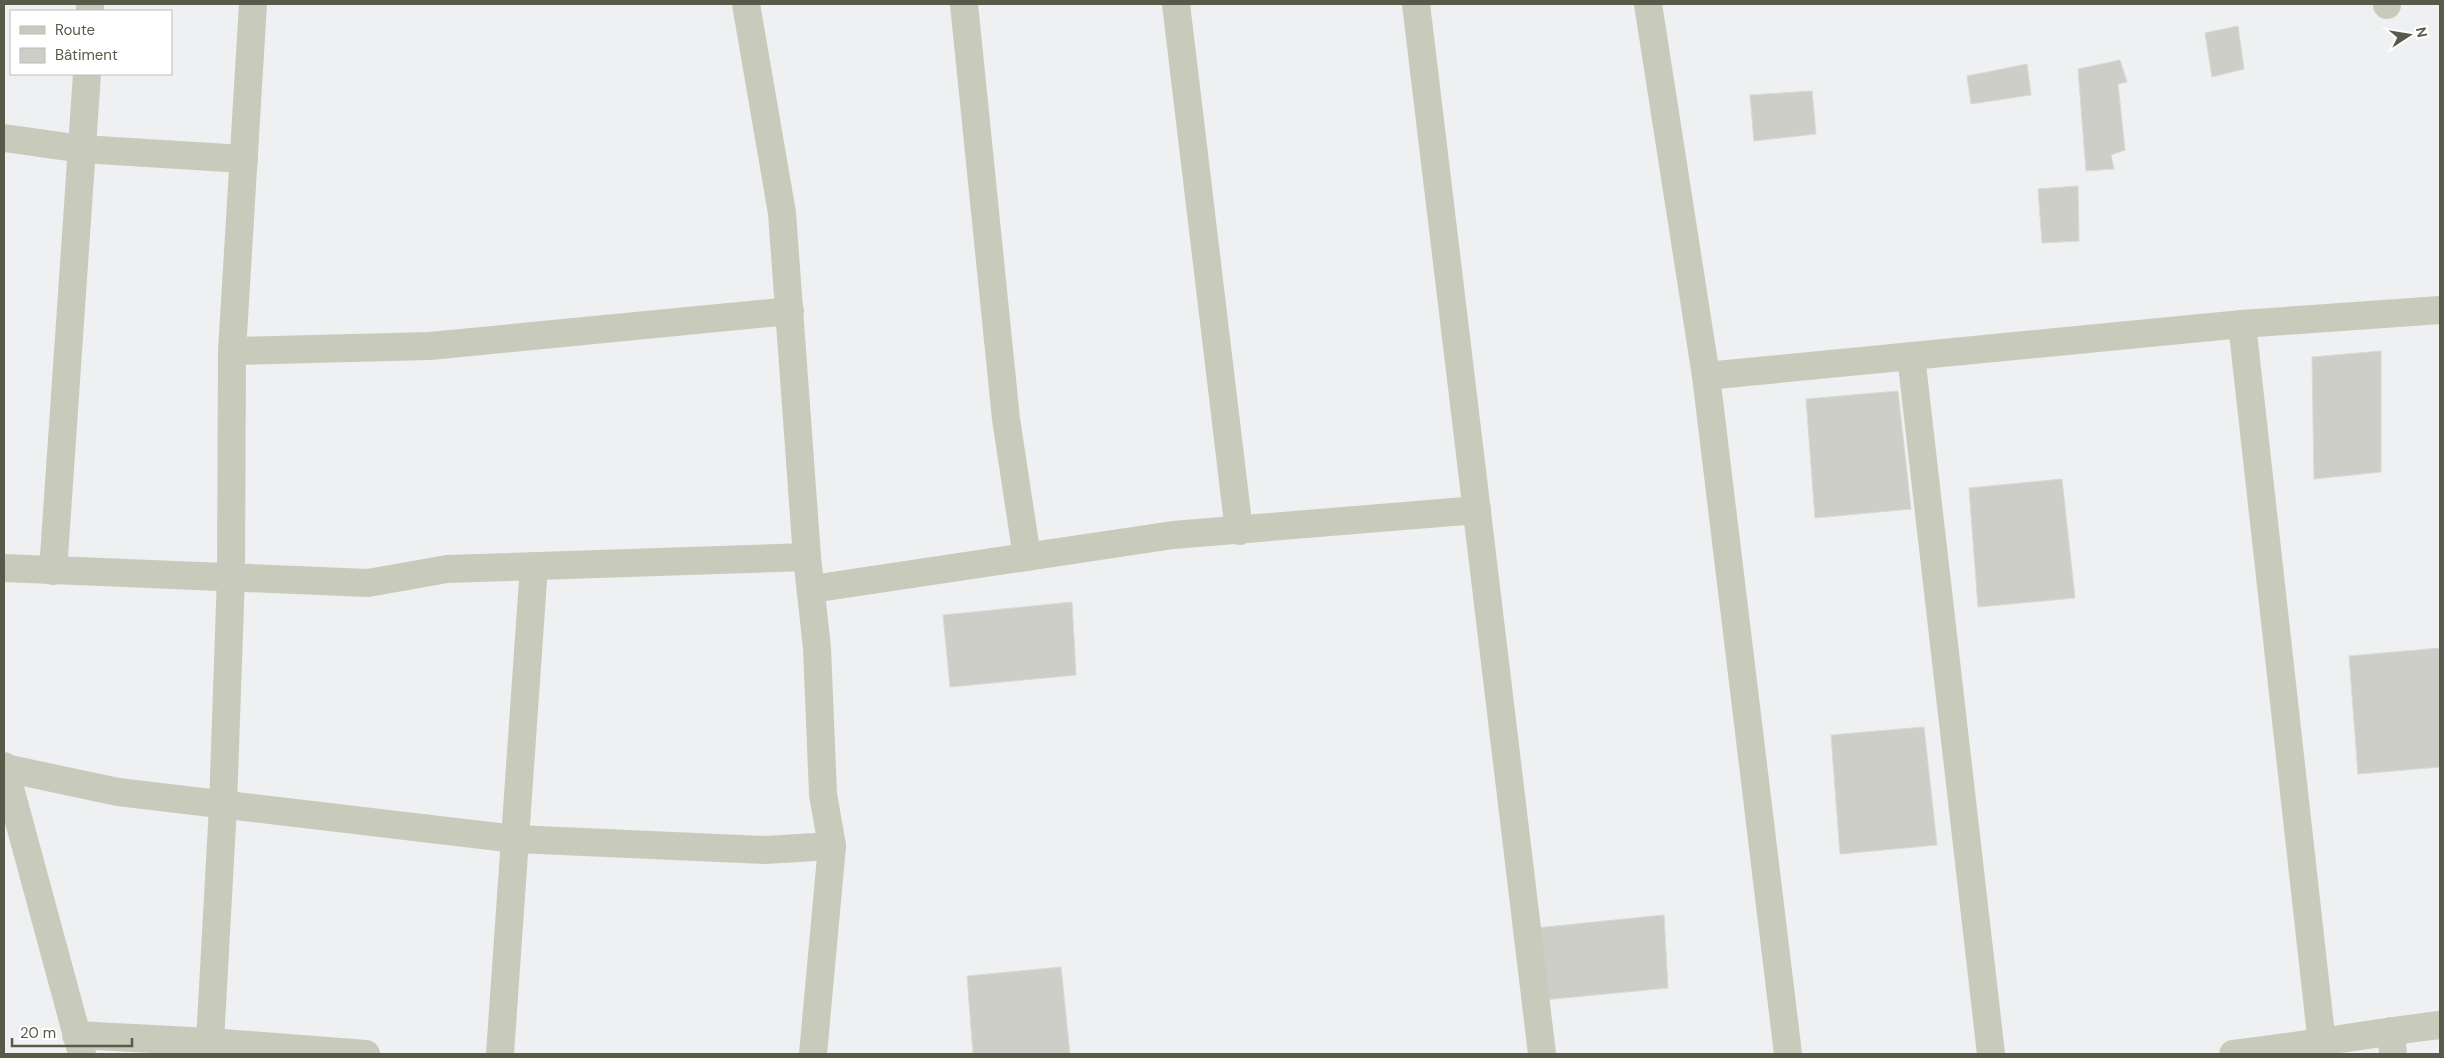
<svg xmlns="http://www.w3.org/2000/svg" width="2444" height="1058" viewBox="0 0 2444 1058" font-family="'DM Sans',sans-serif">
<rect width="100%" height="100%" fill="#eff0f2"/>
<!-- building -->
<g fill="#cccec7" stroke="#d8dad4">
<path d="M2238,26l6,43 -32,8 -7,-44z"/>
<path d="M2120,60l7,22 -9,2 7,66 -14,5 3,14 -28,2 -8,-102z"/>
<path d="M2027,64l4,31 -60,9 -4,-28z"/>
<path d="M1812,91l4,43 -62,7 -4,-46z"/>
<path d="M2078,186l1,55 -37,2 -4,-54z"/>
<path d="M2381,351v121l-67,7 -2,-122z"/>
<path d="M1898,391l13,118 -96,9 -9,-119z"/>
<path d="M2062,479l13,119 -97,9 -9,-119z"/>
<path d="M1072,602l4,73 -126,12 -7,-72z"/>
<path d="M2440,648v119l-82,7 -9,-118z"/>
<path d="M1924,727l13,118 -97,9 -9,-119z"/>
<path d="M1664,915l4,73 -125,12 -7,-72z"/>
<path d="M1061,967l9,87h-97l-6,-78z"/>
</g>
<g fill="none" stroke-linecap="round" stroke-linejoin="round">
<!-- minor -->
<g stroke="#c8cbbc" stroke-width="28">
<path d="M746,4l36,209 25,344 10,91 6,146 9,52 -19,208"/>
<path d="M964,4l42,415 21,138"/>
<path d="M1176,4l63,527"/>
<path d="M1416,4l126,1050"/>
<path d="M1648,4l58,372 82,678"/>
<path d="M2387,4v1"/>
<path d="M90,11v-7"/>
<path d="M4,138l78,11 162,10"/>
<path d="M2242,324l80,720"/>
<path d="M232,351l198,-5 360,-35"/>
<path d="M1911,356l80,698"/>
<path d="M1706,376l536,-52 198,-14"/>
<path d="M4,568l364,15 79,-14 360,-12"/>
<path d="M53,571l34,-497"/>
<path d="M812,589l361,-54 304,-25"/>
<path d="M4,766l78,288"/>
<path d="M5,768l113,24 398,47 249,11 67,-4"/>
<path d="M2391,1031l2,23"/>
<path d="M76,1035l134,7 156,12"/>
<path d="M210,1042l13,-236 8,-230 1,-225 21,-347"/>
<path d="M500,1054l34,-488"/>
<path d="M2233,1054c70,-8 138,-21 207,-29"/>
</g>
</g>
<!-- border -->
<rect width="2444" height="1058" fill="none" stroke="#585b49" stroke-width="10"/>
<!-- legend -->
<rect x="10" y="10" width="162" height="65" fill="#ffffff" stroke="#bcbdb6"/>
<rect x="20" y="26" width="25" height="8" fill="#c8cbbc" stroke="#bcbdb6"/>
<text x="55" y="35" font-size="15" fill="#585b49">Route</text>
<rect x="20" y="48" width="25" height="15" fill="#cccec7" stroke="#bcbdb6"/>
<text x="55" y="60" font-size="15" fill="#585b49">Bâtiment</text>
<!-- north arrow -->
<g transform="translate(2409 35) rotate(78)" stroke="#ffffff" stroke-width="4" paint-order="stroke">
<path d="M0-4L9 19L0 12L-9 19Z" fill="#585b49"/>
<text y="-8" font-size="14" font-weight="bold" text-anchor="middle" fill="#585b49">N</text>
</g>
<!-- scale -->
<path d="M12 1038v8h120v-8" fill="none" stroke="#585b49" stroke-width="2.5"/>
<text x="20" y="1038" font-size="15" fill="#585b49" stroke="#ffffff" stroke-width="4" paint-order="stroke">20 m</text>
</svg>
